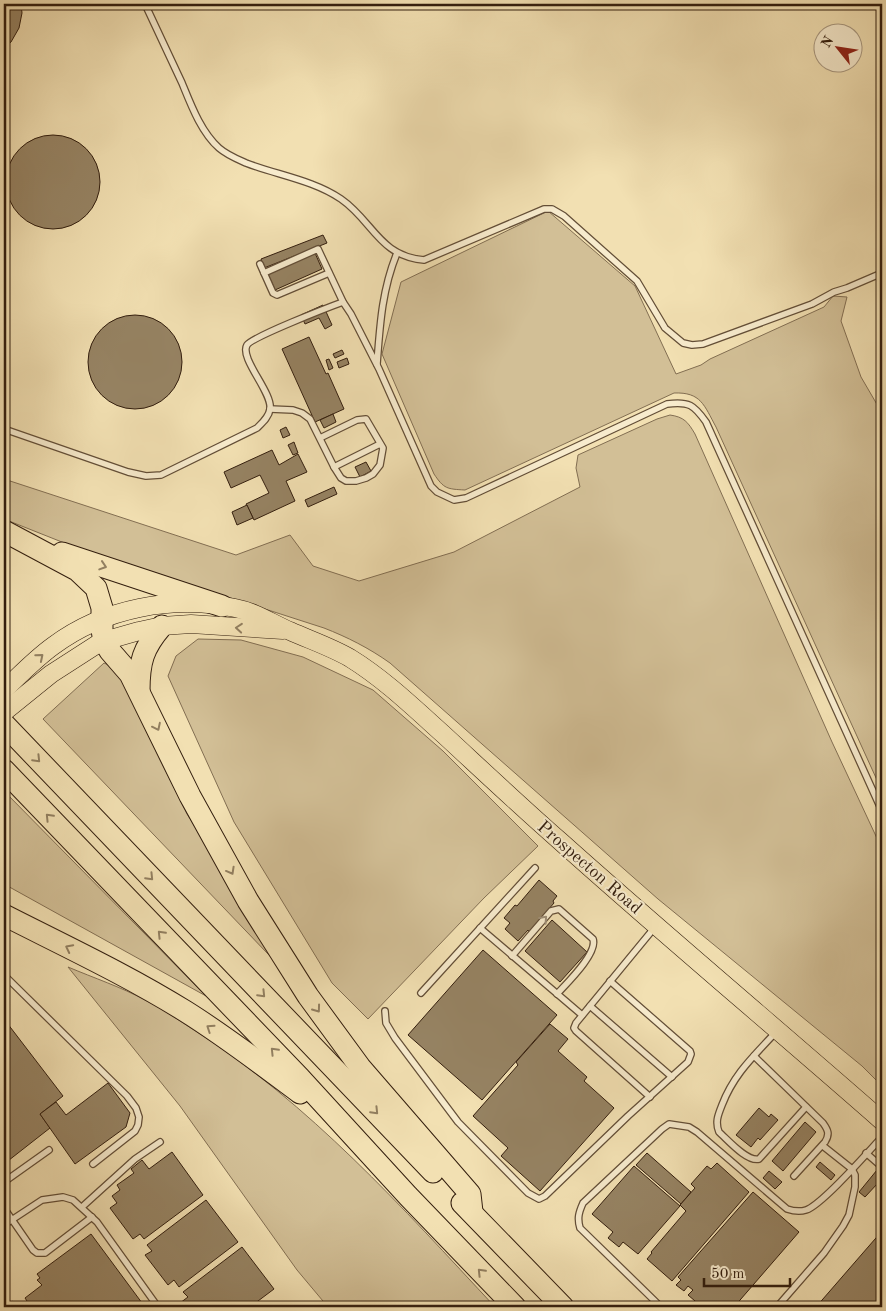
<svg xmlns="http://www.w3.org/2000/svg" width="886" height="1311" viewBox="0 0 886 1311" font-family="'Old Standard TT',serif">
<rect width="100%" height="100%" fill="#f2e0b2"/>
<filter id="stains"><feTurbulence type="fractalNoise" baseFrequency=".004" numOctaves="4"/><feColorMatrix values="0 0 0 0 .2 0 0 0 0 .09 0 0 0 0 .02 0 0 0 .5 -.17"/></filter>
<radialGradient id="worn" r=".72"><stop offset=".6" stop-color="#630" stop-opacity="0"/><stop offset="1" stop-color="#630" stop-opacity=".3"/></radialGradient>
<!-- green -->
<g fill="#d2bf96" stroke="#826e52">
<path d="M548,211l87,75 41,88 25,-9 9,-6 114,-52 9,-11 14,1 -6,24 20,56 21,36v378l-166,-364c-12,-22 -15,-35 -42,-34l-209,97c-18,-1 -21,-1 -31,-16l-52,-120 19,-72z"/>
<path d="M670,415c14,2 18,7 25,19l137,308 50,107v237l-20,-20 -204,-167 -268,-236c-21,-15 -43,-26 -66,-35l-242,-78 -78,-31v-40l232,76 54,-20 23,31 46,15 95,-29 126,-65 -4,-19 2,-13 79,-36z"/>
<path d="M198,639l43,1 62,17 70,33 70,61 95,95 -54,52 -116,121 -36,-36 -98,-161 -66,-146 8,-20z"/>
<path d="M104,663l24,11 23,66 36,74 103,163 -247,-258z"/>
<path d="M4,791l202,205 -202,-112z"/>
<path d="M68,967c26,11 53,20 77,33 17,8 33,20 49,30 116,74 208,177 301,277h-167l-31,-37 -117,-164z"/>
</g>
<!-- building -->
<g fill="#968363" stroke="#331e0e">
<path d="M4,4h17l1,9 -3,15 -8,14 -7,6z"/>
<circle cx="53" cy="182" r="47"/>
<path d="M323,235l4,8 -63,25 -3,-9z"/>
<path d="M315,253l7,16 -47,21 -7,-16z"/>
<path d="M323,305l9,20 -7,4 -6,-11 -14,6 -4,-9z"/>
<circle cx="135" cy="362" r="47"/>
<path d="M309,337l17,37 2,-1 16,36 -29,13 -33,-73z"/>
<path d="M342,350l2,4 -9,4 -2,-4z"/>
<path d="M347,358l2,6 -10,4 -2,-6z"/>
<path d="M329,359l4,9 -4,2 -3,-10z"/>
<path d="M333,414l3,8 -12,6 -4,-8z"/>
<path d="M286,427l4,8 -7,3 -3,-8z"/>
<path d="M294,442l4,11 -5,2 -5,-10z"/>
<path d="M272,450l7,15 19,-11 9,18 -21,9 9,20 -41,19 -8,-16 23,-11 -9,-18 -29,13 -7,-16z"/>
<path d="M366,462l5,9 -11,6 -5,-10z"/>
<path d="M334,487l3,7 -29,13 -3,-7z"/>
<path d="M247,505l6,13 -16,7 -5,-13z"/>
<path d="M539,880l18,16 -4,5 1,2 -25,29 -1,-2 -10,11 -13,-12 5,-6 -6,-5 11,-13 2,1z"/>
<path d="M552,920l35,32 -27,30 -35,-31z"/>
<path d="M483,950l74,65 -75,85 -74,-65z"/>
<path d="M4,1019l59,77 -23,18 10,14 -46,36z"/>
<path d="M550,1024l18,15 -10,12 29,26 -3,4 30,27 -74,83 -39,-35 7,-8 -35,-32 45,-51 -2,-3z"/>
<path d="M108,1083l22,30 -4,14 -51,37 -35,-50 16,-12 10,13z"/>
<path d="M759,1108l10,9 2,-3 7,6 -18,20 -2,-2 -7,9 -15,-12z"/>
<path d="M805,1122l11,10 -33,39 -11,-10z"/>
<path d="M172,1152l31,43 -59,44 -4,-5 -7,5 -23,-31 7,-5 -5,-7 8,-6 -3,-5 17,-12 -3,-4 11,-9 7,9z"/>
<path d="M647,1153l44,39 -10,12 -45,-39z"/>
<path d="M820,1162l15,13 -4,5 -15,-13z"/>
<path d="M717,1163l32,29 -77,89 -25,-22 5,-6 -1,-1 35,-41 -6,-6 15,-17 -4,-4 16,-18 4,3z"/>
<path d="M634,1166l46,40 -42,48 -15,-12 -4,5 -11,-9 5,-6 -21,-18z"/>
<path d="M877,1170l5,5v11l-4,-3 -13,14 -6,-5z"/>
<path d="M769,1171l13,11 -7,7 -12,-11z"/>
<path d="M753,1192l46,40 -65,75h-32l-14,-12 5,-5 -5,-4 -4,5 -8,-6 5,-5 -3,-3z"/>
<path d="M206,1200l32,42 -59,45 -5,-7 -6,5 -23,-30 7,-4 -5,-6z"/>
<path d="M882,1231v76h-66z"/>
<path d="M91,1234l54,73h-114l-6,-9 17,-13 -5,-5 3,-2 -3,-4z"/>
<path d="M242,1247l32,42 -24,18h-67l-3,-4 8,-6 -5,-5z"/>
<path d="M13,1301l5,6h-13z"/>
</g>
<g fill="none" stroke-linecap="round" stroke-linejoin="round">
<!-- lane casing -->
<g stroke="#634e37" stroke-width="8">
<g id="lane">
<path d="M145,4c12,26 25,53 37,79 9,22 19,49 37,65 8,7 18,11 27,15 31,12 67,17 95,36 32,22 38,57 83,61l120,-51h8l12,7 73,65 28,47 18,15 9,2 11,-1 109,-40 22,-12 13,-4 35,-15"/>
<path d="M260,264l13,29 4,2 52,-22"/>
<path d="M264,273l54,-24 25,53 8,12 28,55 52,117 6,6 17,8 12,-2 201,-94c22,-3 27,1 39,18l176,389"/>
<path d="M377,364c3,-40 5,-74 20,-111"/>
<path d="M270,409l23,1 9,3 8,6 24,48 7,11 5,3h10l10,-3 7,-4 7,-9 3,-17 -17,-29 -9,1 -37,18"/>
<path d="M4,429l124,43 18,4 15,-1 96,-47c5,-5 12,-11 13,-19 3,-16 -31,-51 -23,-64 5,-8 82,-38 96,-43"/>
<path d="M334,467l46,-23"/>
<path d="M480,928l102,87"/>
<path d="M512,956l39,-45 8,-2 34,30c5,14 -26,44 -36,55"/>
<path d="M4,975l123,121 9,12 3,9 -1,8 -3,6 -42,33"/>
<path d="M421,993l114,-125"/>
<path d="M590,1006l82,71"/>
<path d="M385,1011l1,12 9,15 63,84 70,71 11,6 6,-3 83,-80 60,-54 3,-8 -1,-3 -80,-70"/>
<path d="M775,1033c-22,24 -41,41 -53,72 -4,10 -7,17 -3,27 9,8 28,30 40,27l47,-52"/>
<path d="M754,1056l69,67c5,7 7,11 2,19l-31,34"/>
<path d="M650,1097l-74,-66 -2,-3 2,-5 79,-96"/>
<path d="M866,1153l16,14"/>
<path d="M4,1182l45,-32"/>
<path d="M82,1207l53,-48 25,-17"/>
<path d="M4,1208l29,42 4,3h8l47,-36"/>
<path d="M4,1225l38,-25 21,-3 10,3 24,22 61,85"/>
<path d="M661,1307l-81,-79c-3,-10 -1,-16 3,-25l79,-74 7,-5 20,3 8,5 90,77c6,2 13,3 19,1 16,-5 62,-58 76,-73"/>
<path d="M777,1307l47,-54 19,-27 6,-11 6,-28v-12l-3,-6 -29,-23"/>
</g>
</g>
<!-- primary casing -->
<g stroke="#331e0e" stroke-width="19">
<g id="primary">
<path d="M4,690c16,-15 31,-31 49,-44 51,-38 120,-51 182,-38 21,4 36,15 55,23 20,9 41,16 60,27 34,21 63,49 93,76 39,36 77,72 117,107 106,95 215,186 322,280"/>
<path d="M4,712l47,-38 45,-29 8,-4 35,-10 23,-5 29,-2 92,6"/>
</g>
</g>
<!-- highway casing -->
<g stroke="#331e0e" stroke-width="23">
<g id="highway">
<path d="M4,531l73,39 19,18 6,20v22l2,11 6,10 20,23 60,122 58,105 60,95 52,71 110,127 2,18"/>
<path d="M62,553l160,53"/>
<path d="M139,691c0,-29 4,-43 23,-65"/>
<path d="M4,724l429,448"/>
<path d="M4,770l296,308 108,118 107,111"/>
<path d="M4,915c61,31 123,60 181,96 40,25 78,54 115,82"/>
<path d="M462,1203l101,104"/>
</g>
</g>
<!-- lane -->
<use href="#lane" stroke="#f7ebcd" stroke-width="5.5"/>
<!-- primary -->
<use href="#primary" stroke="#f2e0b2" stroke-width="18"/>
<!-- highway -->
<use href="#highway" stroke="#f2e0b2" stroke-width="21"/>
</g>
<!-- one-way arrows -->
<defs><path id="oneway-chevron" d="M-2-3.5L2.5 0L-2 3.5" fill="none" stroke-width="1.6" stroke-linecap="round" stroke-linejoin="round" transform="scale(1.25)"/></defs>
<g stroke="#927f60">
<use href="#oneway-chevron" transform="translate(103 566) rotate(18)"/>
<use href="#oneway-chevron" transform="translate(239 628) rotate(-175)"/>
<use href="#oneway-chevron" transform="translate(40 657) rotate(-40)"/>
<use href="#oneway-chevron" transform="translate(157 727) rotate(64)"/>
<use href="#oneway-chevron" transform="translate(37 759) rotate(46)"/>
<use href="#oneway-chevron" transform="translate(49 817) rotate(-134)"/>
<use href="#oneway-chevron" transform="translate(231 871) rotate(61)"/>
<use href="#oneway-chevron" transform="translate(150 877) rotate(46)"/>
<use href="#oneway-chevron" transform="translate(161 934) rotate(-134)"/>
<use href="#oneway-chevron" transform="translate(69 948) rotate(-153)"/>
<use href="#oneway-chevron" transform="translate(262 994) rotate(46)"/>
<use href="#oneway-chevron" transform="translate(317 1009) rotate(54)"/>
<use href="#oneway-chevron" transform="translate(210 1028) rotate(-146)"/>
<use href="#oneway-chevron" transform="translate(274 1051) rotate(-134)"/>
<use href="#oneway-chevron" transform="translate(375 1111) rotate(46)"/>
<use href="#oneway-chevron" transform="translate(481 1272) rotate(-134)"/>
</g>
<use stroke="#9f8f77" href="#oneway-chevron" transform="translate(544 919) rotate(-48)"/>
<g text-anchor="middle" stroke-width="4" stroke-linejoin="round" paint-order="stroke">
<!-- street labels -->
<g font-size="18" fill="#331e0e" stroke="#f7ebcd">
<text transform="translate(590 867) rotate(41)" y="6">Prospecton Road</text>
</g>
</g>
<!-- margin -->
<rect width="886" height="1311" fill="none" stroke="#f2e0b2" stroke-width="20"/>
<rect x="5" y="5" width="876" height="1301" fill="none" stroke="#331e0e" stroke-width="2.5"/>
<rect x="10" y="10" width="866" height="1291" fill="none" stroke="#331e0e"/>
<!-- north arrow -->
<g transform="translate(838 48) rotate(300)"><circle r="24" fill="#f7ebcd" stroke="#a99981"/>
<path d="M0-4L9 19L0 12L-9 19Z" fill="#8f2418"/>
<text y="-8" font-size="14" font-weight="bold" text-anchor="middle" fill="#331e0e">N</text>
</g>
<!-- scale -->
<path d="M704 1278v8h86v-8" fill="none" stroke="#331e0e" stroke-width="2.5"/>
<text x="711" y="1278" font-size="15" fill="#331e0e" stroke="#f7ebcd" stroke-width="4" paint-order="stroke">50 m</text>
<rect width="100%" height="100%" filter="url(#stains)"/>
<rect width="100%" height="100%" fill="url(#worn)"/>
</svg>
